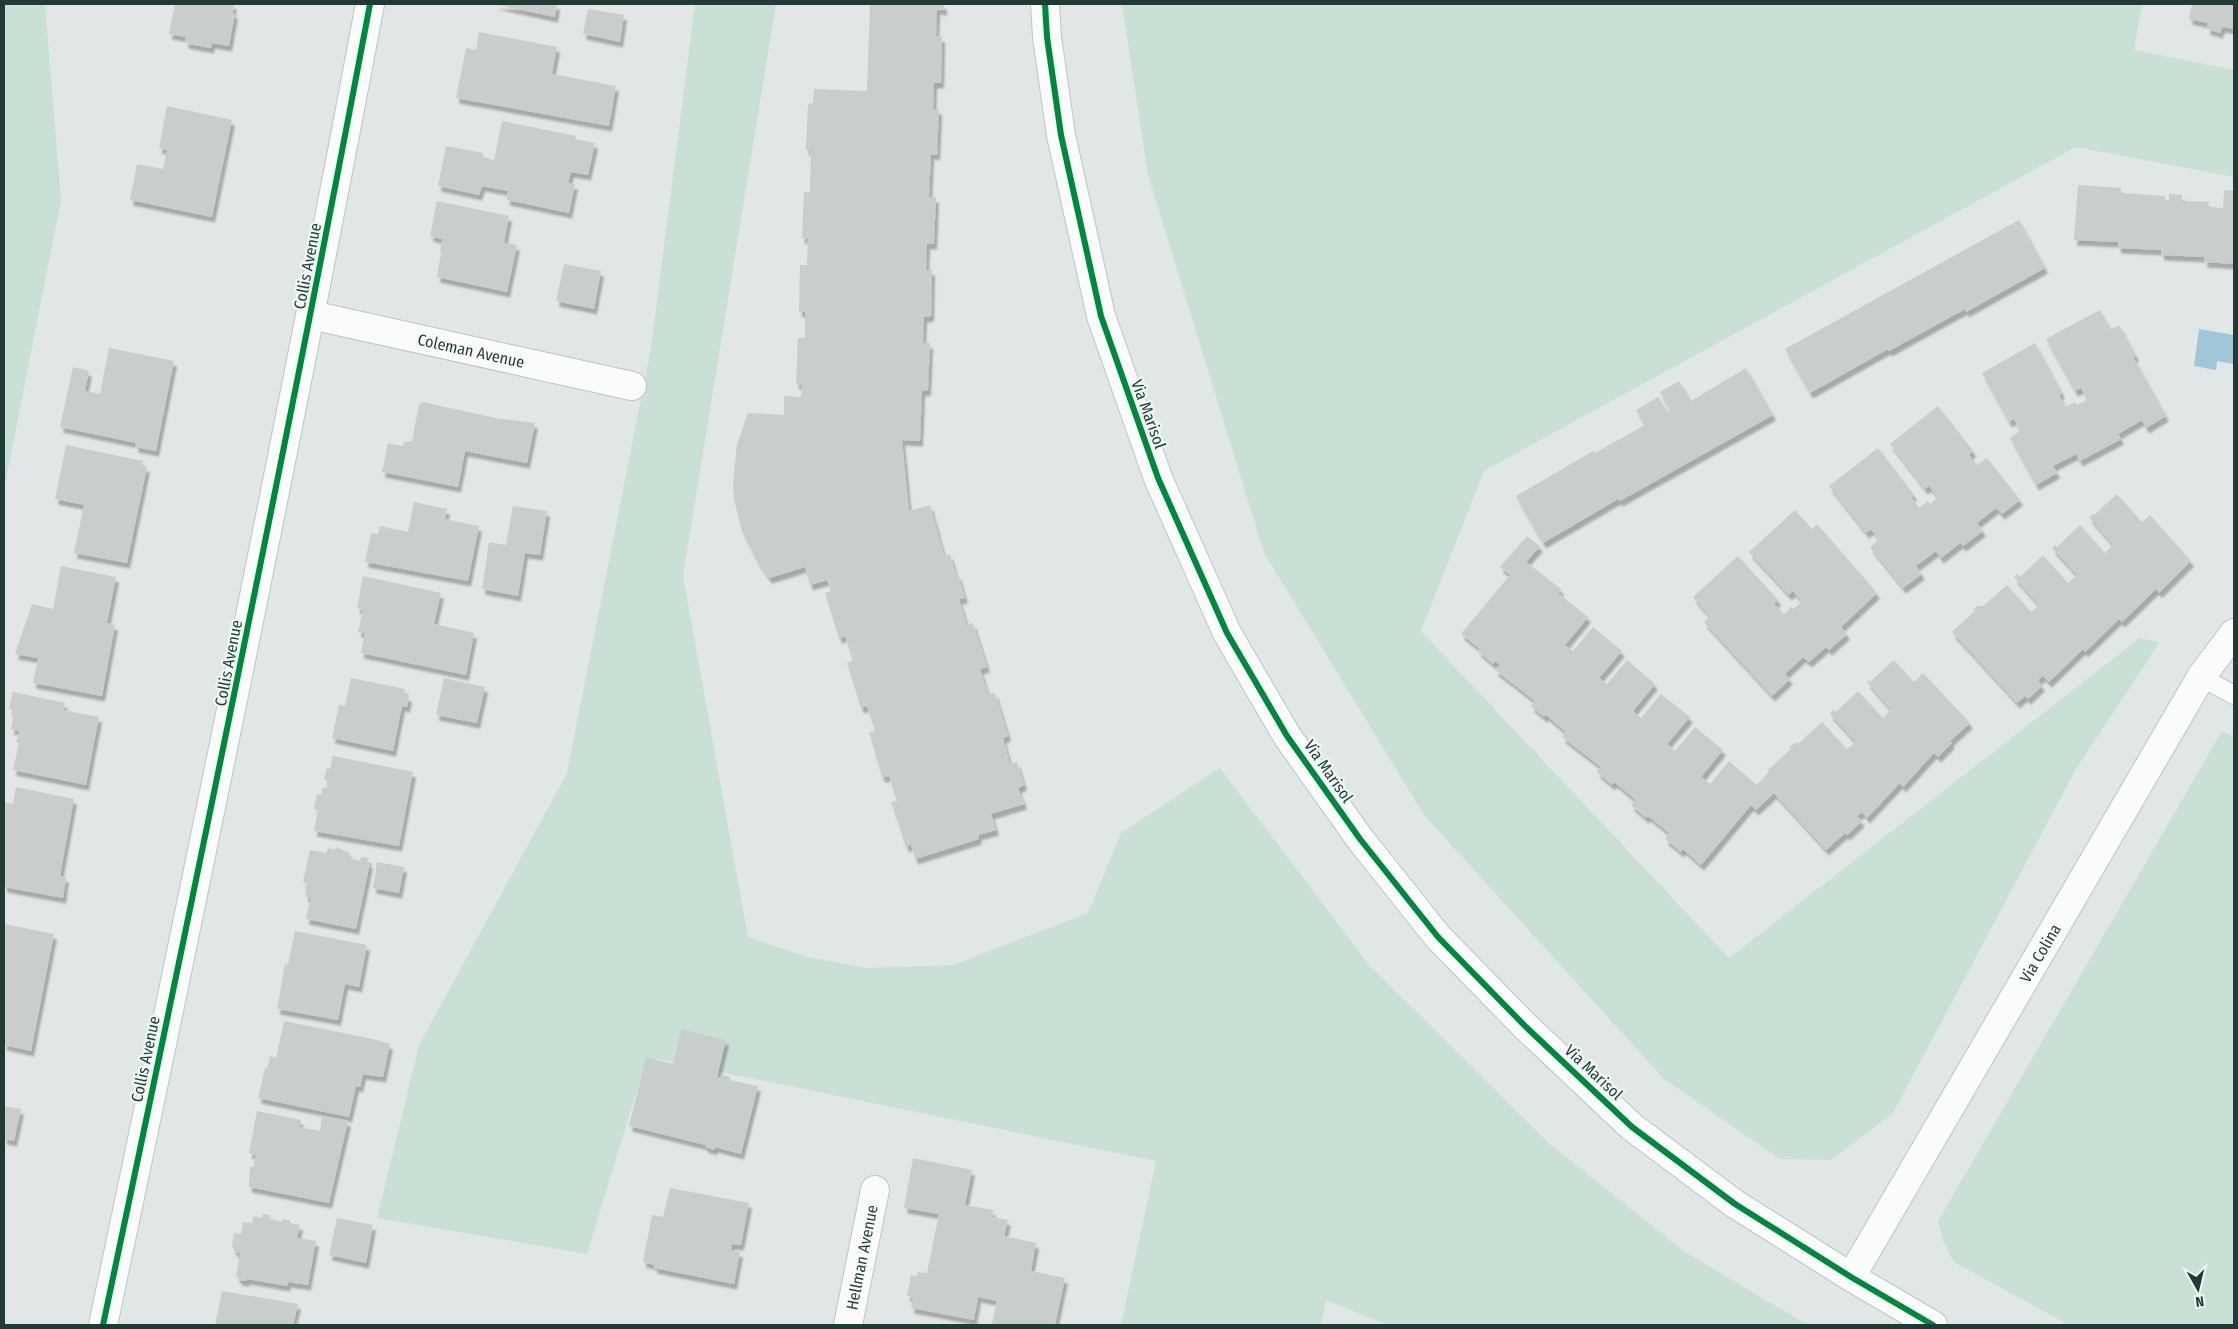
<svg xmlns="http://www.w3.org/2000/svg" width="2238" height="1329" viewBox="0 0 2238 1329" font-family="'Fira Sans Condensed',sans-serif">
<defs>
<filter id="shadow"><feDropShadow dx="3" dy="5.5" stdDeviation="1" flood-color="#0004"/></filter>
</defs>
<rect width="100%" height="100%" fill="#e1e7e6"/>
<!-- green -->
<g fill="#c9e1d5">
<path d="M4,4h41l16,196 -57,290z"/>
<path d="M695,4h81l-93,572 65,361 60,20 59,11 86,-3 135,-52 33,-80 99,-65 149,197 181,179 135,108 123,73h-421l-61,-25 -5,25h-200l35,-164 -509,-104 -60,197 -210,-36 42,-173 148,-272 84,-425z"/>
<path d="M1122,4h1020l-8,46 100,20v107l-158,-30 -592,324 -63,160 308,327 411,-320 20,4 -84,127 -183,344 -62,47 -51,-1 -116,-80 -240,-264 -160,-262 -116,-378z"/>
<path d="M2222,731l12,5v589h-165l-115,-63 -11,-22 -5,-19z"/>
</g>
<!-- water -->
<path fill="#a0c6d7" d="M2199,329l35,6v29l-17,-3 -1,9 -22,-4z"/>
<!-- building -->
<g fill="#c8cecc" filter="url(#shadow)">
<path d="M175,4h59l-2,9h3l-6,33 -17,-3 -1,5 -22,-4 -4,-2 1,-5 -17,-3z"/>
<path d="M494,4h63l-2,13z"/>
<path d="M870,4h74v6l-7,-1 -1,27 6,1 -1,46h-7l-1,26h6l-2,46 -6,-1 -2,44 7,-1 -2,47h-7l-1,26h6l-1,46 -7,1 -1,26h7l-2,47 -6,1 -2,50 -18,-1 7,71 21,-6 14,51 6,-2 6,21 2,-1 7,24 -6,1 8,27 6,-3 14,44 -7,2 8,26 7,-2 13,43 -5,2 7,26 7,-2 7,23 -6,3 6,16 -33,10 5,16 -18,5 1,4 -64,20 -4,-14 -5,2 -15,-45 6,-1 -8,-25 -7,1 -13,-45 6,-1 -8,-25 -6,2 -14,-45 6,-2 -8,-25 -6,2 -14,-45 6,-2 -4,-11 -17,5 -5,-18 -36,11 -12,-17 -15,-30 -8,-32 -1,-16 4,-39 11,-31 36,2v-19l17,1 1,-12 -6,-1 2,-46h7v-26h-6l1,-47h7l1,-26 -6,-1 2,-46h6l1,-42h-5l2,-46 5,-1 1,-14 53,2z"/>
<path d="M2192,4h42v25l-12,-2 -2,6 -13,-4 1,-6 -19,-4z"/>
<path d="M588,9l36,6 -4,27 -37,-8z"/>
<path d="M479,32l78,15 -5,27 64,12 -7,40 -153,-28 10,-50 10,2z"/>
<path d="M167,106l65,14 -20,97 -82,-17 7,-36 26,5 4,-19 -8,-2z"/>
<path d="M502,121l74,15 -1,3 20,4 -7,32 -17,-3 -3,11 7,1 -6,29 -62,-13 1,-9 -26,-5 -3,9 -41,-9 8,-40 37,7v4l11,3z"/>
<path d="M2078,185l43,3v5l44,3v4h4v-6l13,1v6l27,1 -1,5 15,1 1,-18 10,1v73l-30,-2 1,-5 -44,-2v-5l-43,-2v-6l-44,-2z"/>
<path d="M437,201l72,15 -5,27 13,2 -10,47 -70,-15 4,-24 -1,-4 2,-8 3,-1 -15,-4z"/>
<path d="M2019,220l26,48 -79,44 -1,-3 -76,42 -1,-2 -78,44 -25,-44z"/>
<path d="M564,264l37,7 -7,38 -38,-8z"/>
<path d="M2100,310l11,20 8,-5 17,31 -3,1 33,59 -20,12 -4,-8 -24,14 3,5 -41,22 -4,-7 -23,12 4,7 -21,12 -26,-47 10,-7 -6,-12 -5,3 -27,-49 53,-30 27,50 -3,2 6,12 10,-5 2,3 10,-5 -6,-12 -6,3 -29,-52z"/>
<path d="M109,348l65,13 -18,90 -21,-4 1,-4 -76,-16 13,-60 16,4 -4,20 15,3z"/>
<path d="M1746,368l27,47 -153,86 -2,-2 -75,44 -27,-47 77,-45 2,2 50,-28 -9,-15 22,-13 9,15 2,-2 2,2 -11,-20 19,-11 12,20z"/>
<path d="M423,402l72,16 40,5 -8,40 -62,-12 -7,36 -76,-15 6,-29 14,3 3,-4 7,-1 7,-36z"/>
<path d="M1938,406l35,45 -4,4 8,10 10,-7 33,42 -18,14 -6,-6 -19,15 6,8 -20,15 -3,-3 -19,15 -5,-7 -20,15 6,8 -19,14 -33,-41 9,-7 -8,-11 -5,4 -37,-47 49,-38 36,47 -3,2 8,11 9,-7 2,3 8,-7 -9,-11 -4,3 -35,-45z"/>
<path d="M66,445l77,16 -1,5 5,1 -20,96 -53,-10 10,-48 -29,-6z"/>
<path d="M2117,494l25,28 8,-7 41,46 -32,32 -3,-4 -34,33 -3,-3 -34,33 -2,-3 -34,33 -6,-6 -5,4 4,6 -14,13 -3,-3 -8,7 -65,-71 23,-21 -1,-2 3,-3h6l24,-21 24,27 8,-7 -25,-28 4,-3 2,3 23,-22 25,28 9,-8 -25,-27 3,-3 2,2 23,-22 25,28 8,-8 -24,-28 4,-3 1,1z"/>
<path d="M414,502l33,7 -2,10 34,7 -11,55 -103,-19 6,-29 7,1 2,-8 28,6z"/>
<path d="M513,506l34,5 -7,44 -15,-2 -7,43 -36,-7 7,-47 17,3z"/>
<path d="M1795,510l17,19 5,-5 60,69 -36,34 6,7 -18,16 -3,-3 -17,15 -6,-5 -18,17 5,5 -18,17 -68,-74 6,-5 -17,-20 45,-41 40,44 -4,4 10,10 7,-7 2,2 9,-7 -9,-11 -4,4 -40,-43z"/>
<path d="M1527,536l13,10 -14,16 35,27 -3,4 30,24 -23,28 8,6 20,-24 29,24 -23,27 8,6 20,-24 28,24 -22,27 8,7 20,-24 29,23 -23,27 8,7 20,-24 28,23 -22,27 9,7 19,-23 28,24 12,-13 -2,-1 24,-22 -2,-2 8,-5 1,2 24,-22 25,27 9,-7 -26,-28 4,-4 2,2 22,-21 25,27 8,-8 -24,-28 2,-2 1,2 24,-22 20,22 9,-9 47,50 -20,18 2,2 -14,14 -4,-4 -31,34 -3,-4 -33,35 -5,-6 -5,4 5,5 -15,14 -2,-2 -19,17 -52,-57 -18,17 -5,-5 -50,60 -18,-16 -2,3 -16,-13 4,-6 -21,-17 -2,2 -15,-13 5,-5 -22,-18 -2,3 -15,-13 4,-5 -39,-30 4,-5 -20,-17 -2,2 -13,-11 4,-5 -40,-31 5,-5 -5,-4 -2,3 -15,-13 2,-2 -19,-15 49,-59 -10,-8z"/>
<path d="M61,566l55,11 -9,46 8,2 -13,71 -69,-13 5,-25 -23,-4 17,-50 21,5z"/>
<path d="M363,576l78,17 -7,31 40,9 -8,42 -105,-22 4,-20 -7,-1 5,-22 -6,-2z"/>
<path d="M351,678l54,11 -1,6 5,2 -2,10 -5,-1 -9,45 -61,-13 7,-33 6,1z"/>
<path d="M444,678l41,9 -8,36 -41,-8z"/>
<path d="M13,692l52,11 -2,7 36,7 -13,68 -73,-15 6,-27h-3l3,-12 -8,-2 3,-19 -5,-1z"/>
<path d="M333,756l80,16 -14,74 -85,-15 4,-21 -4,-1 3,-15 4,1 2,-8 4,1 2,-7 -5,-2 3,-11 3,1z"/>
<path d="M16,787l58,12 -14,77 6,1 -3,21 -59,-11v-85l9,2z"/>
<path d="M336,847l14,6 -1,5 11,3 1,-4 8,1 -2,4 3,1 -14,66 -50,-10 5,-22h-6l2,-14 -4,-1 7,-32 16,3 2,-5 7,2z"/>
<path d="M377,862l27,5 -5,26 -26,-5z"/>
<path d="M4,924l50,10 -23,117 -27,-6z"/>
<path d="M295,931l72,14 -8,42 -14,-3 -7,36 -61,-11 8,-45 3,1z"/>
<path d="M284,1021l89,18 17,5 -7,33 -20,-3 -3,13 -4,-1 -7,31 -91,-19 7,-30 2,1 3,-13 6,2z"/>
<path d="M682,1029l44,11 -9,37 4,1 1,-3 8,2v3l28,6 -17,68 -26,-7 -1,3 -9,-3v-2l-76,-19 17,-69 27,7z"/>
<path d="M4,1106l17,3 -7,32 -10,-2z"/>
<path d="M257,1111l44,9 -2,7 21,4 2,-15 26,5 -19,82 -80,-16 1,-20h3l3,-12 -7,-2z"/>
<path d="M913,1158l59,12 -7,35 28,5 -1,7 16,3 -4,16 32,7 -5,28 34,7 -10,47 -63,-1 5,-23 -19,-4 -4,23 -63,-12 2,-11 -6,-1 4,-21 6,1 1,-4 9,1 12,-59 -35,-6z"/>
<path d="M670,1188l79,15 -8,42 -9,-1 -1,6 9,2 -6,32 -80,-16 1,-3 -12,-3 9,-47 11,2z"/>
<path d="M263,1214l8,1 -1,4 12,3v-3l8,1v3l10,2 -3,13 19,3 -8,44 -20,-3 -1,4 -40,-7 -1,2 -7,-1v-2l-3,-1 4,-24h-4l-4,-7 2,-13 7,1 2,-12 9,1 1,-7 9,2z"/>
<path d="M337,1218l36,7 -7,38 -37,-8z"/>
<path d="M222,1291l76,13 -5,21h-78z"/>
</g>
<g fill="none" stroke-linecap="round" stroke-linejoin="round">
<!-- lane casing -->
<g stroke="#bec4c3" stroke-width="20">
<path id="lane" d="M2201,677l33,18"/>
</g>
<!-- street casing -->
<g stroke="#bec4c3" stroke-width="30">
<g id="street">
<path id="s1" d="M311,315l321,71"/>
<path id="s2" d="M1851,1277l350,-600 33,-44"/>
<path d="M103,1325c93,-440 184,-880 267,-1321"/>
<path id="s3" d="M848,1325l27,-135"/>
</g>
</g>
<!-- secondary casing -->
<g stroke="#bdc5c3" stroke-width="30">
<path id="secondary" d="M1045,4l2,33 14,98 40,181 57,162 69,155 60,103 73,103 78,98 88,90 106,100 103,77 116,73 82,48"/>
</g>
<!-- lane -->
<use href="#lane" stroke="#fafbfb" stroke-width="18"/>
<!-- street -->
<use href="#street" stroke="#fafbfb" stroke-width="28"/>
<!-- secondary -->
<use href="#secondary" stroke="#fafbfb" stroke-width="28"/>
<!-- cycleway casing -->
<g stroke="#eef7f4" stroke-width="9">
<g id="cycleway">
<path d="M1045,4l2,33 14,98 40,181 57,162 69,155 60,103 73,103 78,98 88,90 106,100 103,77 116,73 82,48"/>
<path d="M103,1325c93,-440 184,-880 267,-1321"/>
</g>
</g>
<!-- cycleway -->
<use href="#cycleway" stroke="#00873e" stroke-width="6"/>
</g>
<g text-anchor="middle" stroke-width="4.5" stroke-linejoin="round" paint-order="stroke">
<!-- street labels -->
<g font-size="16" fill="#1f3a37" stroke="#eef7f4">
<text transform="translate(307 266) rotate(-79)" y="6">Collis Avenue</text>
<text dy="6" stroke="none"><textPath href="#s1" startOffset="164">Coleman Avenue</textPath></text>
<text transform="translate(1149 414) rotate(70)" y="6">Via Marisol</text>
<text transform="translate(228 663) rotate(-79)" y="6">Collis Avenue</text>
<text transform="translate(1329 771) rotate(55)" y="6">Via Marisol</text>
<text dy="6" stroke="none"><textPath href="#s2" startOffset="375">Via Colina</textPath></text>
<text transform="translate(145 1059) rotate(-78)" y="6">Collis Avenue</text>
<text transform="translate(1594 1072) rotate(43)" y="6">Via Marisol</text>
<text dy="6" stroke="none"><textPath href="#s3" startOffset="69">Hellman Avenue</textPath></text>
</g>
</g>
<!-- border -->
<rect width="2238" height="1329" fill="none" stroke="#1f3a37" stroke-width="10"/>
<!-- north arrow -->
<g transform="translate(2198 1289) rotate(172)" stroke="#eef7f4" stroke-width="4" paint-order="stroke">
<path d="M0-4L9 19L0 12L-9 19Z" fill="#1f3a37"/>
<text y="-8" font-size="14" font-weight="bold" text-anchor="middle" fill="#1f3a37">N</text>
</g>
</svg>
